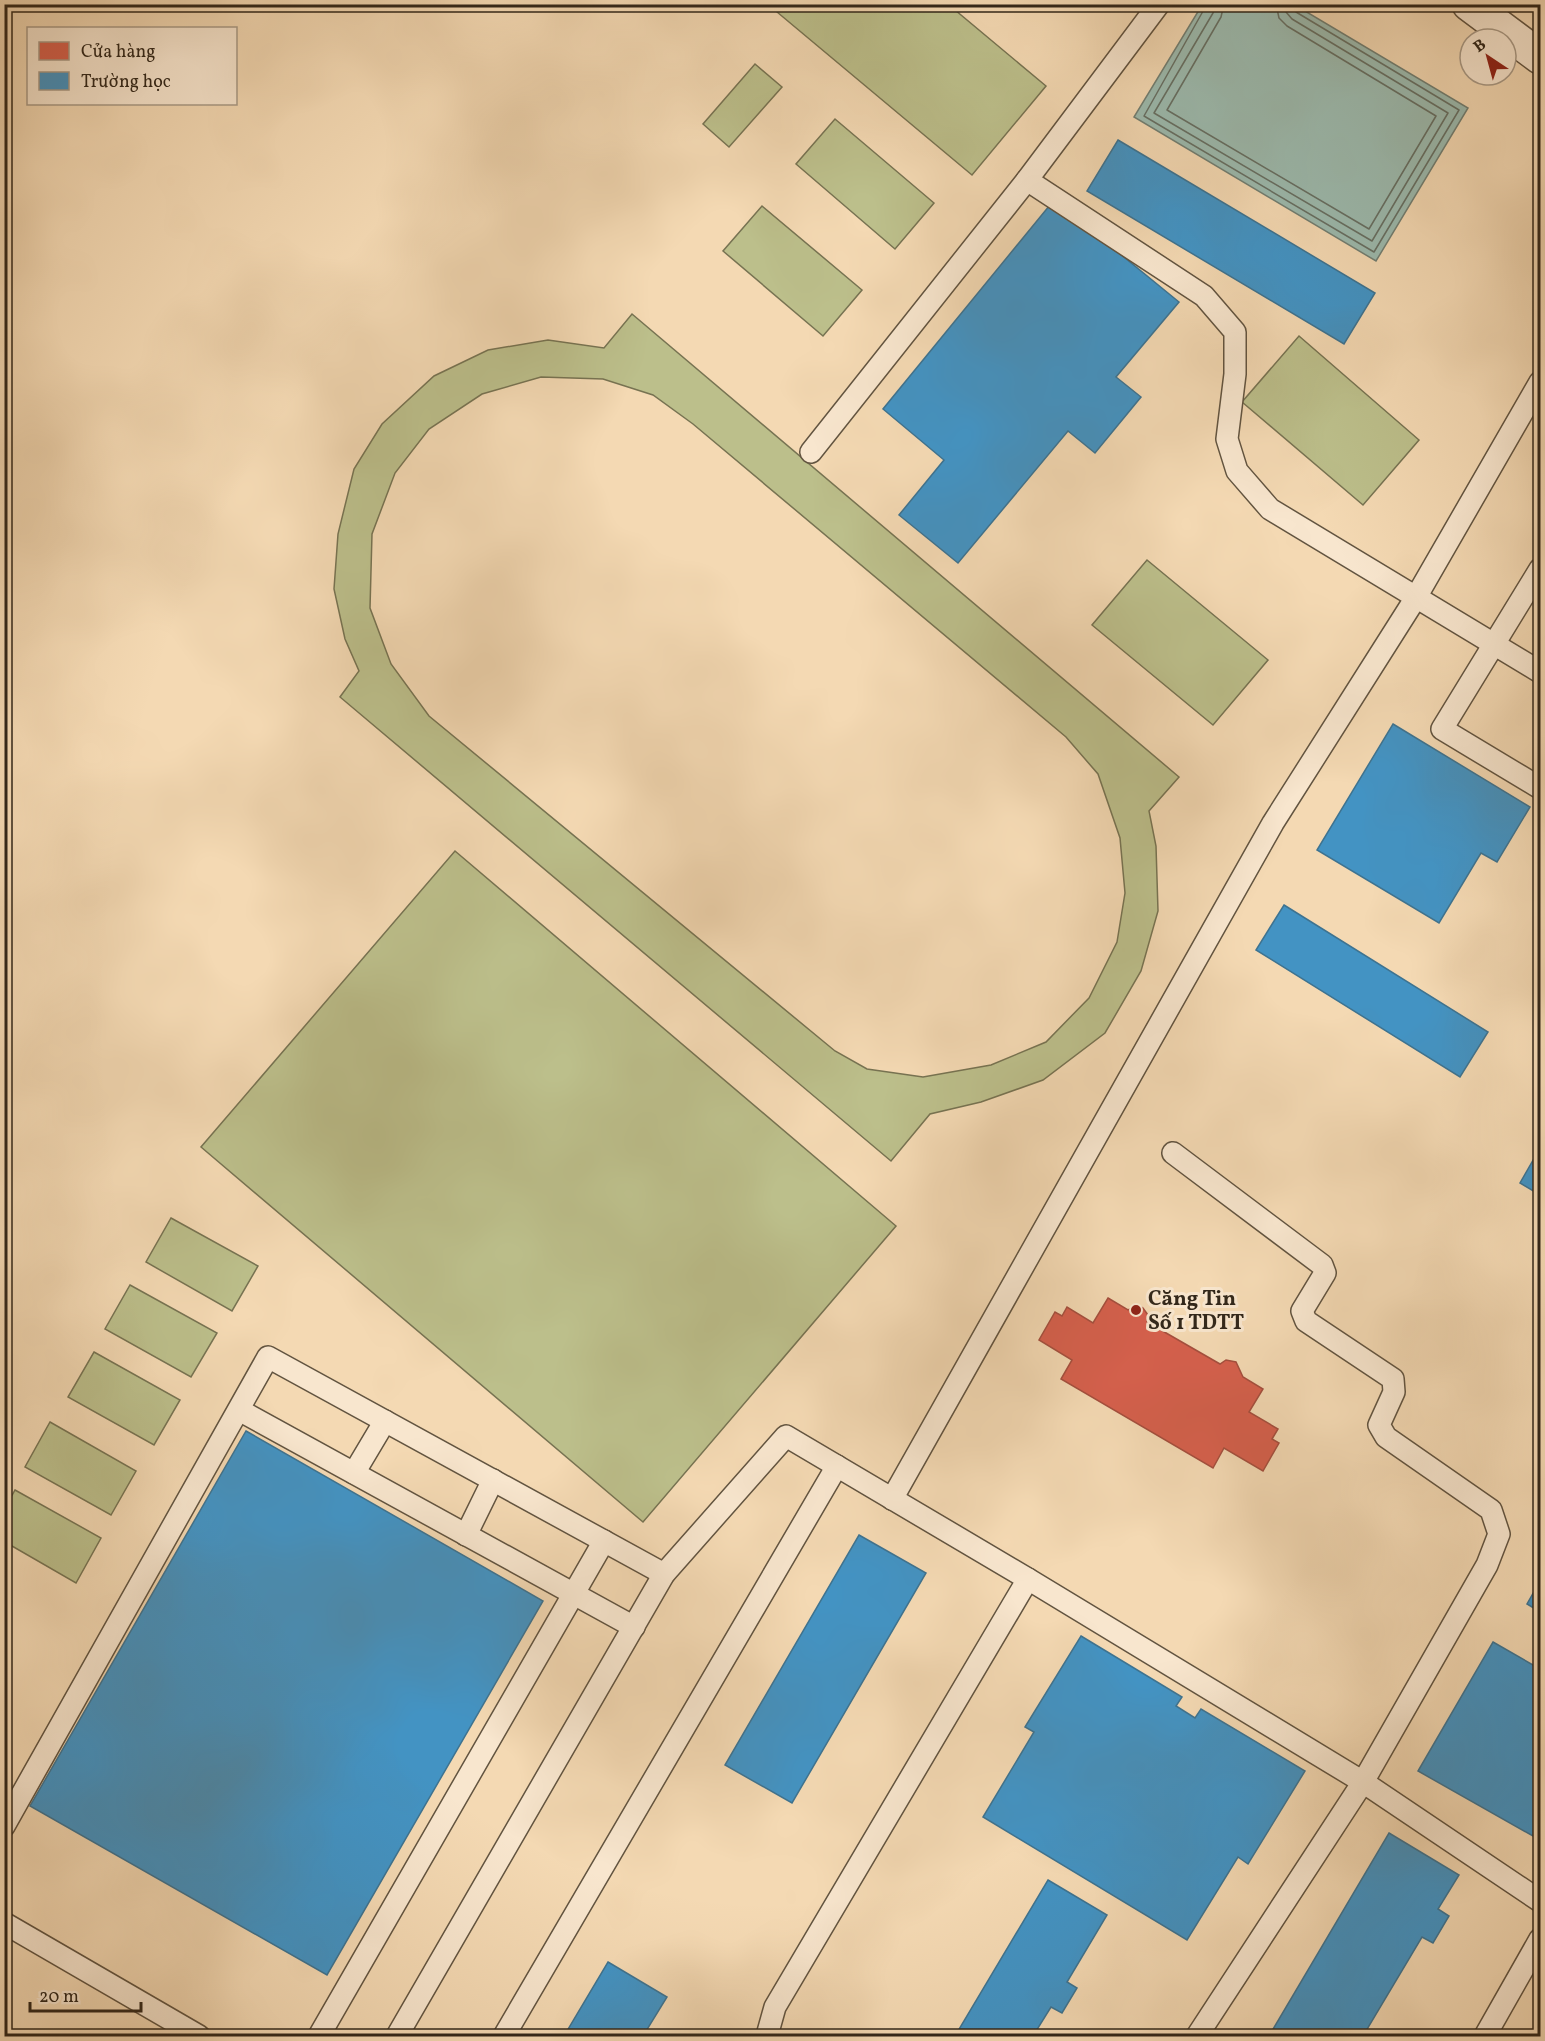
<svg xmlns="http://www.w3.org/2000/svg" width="1545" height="2041" viewBox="0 0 1545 2041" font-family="Vollkorn,serif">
<rect width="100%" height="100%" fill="#f4d9b3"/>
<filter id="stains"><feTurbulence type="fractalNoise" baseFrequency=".00333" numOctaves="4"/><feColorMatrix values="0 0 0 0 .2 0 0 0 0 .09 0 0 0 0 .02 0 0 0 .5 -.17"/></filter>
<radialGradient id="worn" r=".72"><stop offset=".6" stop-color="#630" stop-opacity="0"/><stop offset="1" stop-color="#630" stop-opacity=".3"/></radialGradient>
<!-- green -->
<g fill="#bcbf8b" stroke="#777352" stroke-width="1.5" fill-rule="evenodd">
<path d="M783,5h166l97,81 -74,89 -195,-163z"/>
<path d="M755,64l27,23 -53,60 -26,-23z"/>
<path d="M835,119l99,84 -39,46 -99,-85z"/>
<path d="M762,206l100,84 -39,46 -100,-85z"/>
<path d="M632,314l547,463 -30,34 7,35 2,65 -17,60 -36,62 -62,47 -62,22 -51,12 -39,47 -551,-464 19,-26 -14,-32 -11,-50 4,-55 16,-65 28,-45 52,-48 54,-26 60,-10 56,8zM541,377l62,2 50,16 40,29 373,313 32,37 22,64 5,55 -8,49 -28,56 -43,44 -55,23 -68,12 -56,-8 -32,-18 -406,-335 -38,-52 -21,-56 2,-74 23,-61 34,-44 53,-35z"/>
<path d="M1299,336l120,104 -56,65 -121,-103z"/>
<path d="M1147,560l121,100 -55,65 -121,-100z"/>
<path d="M455,851l441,375 -253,296 -442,-375z"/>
<path d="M171,1218l87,48 -26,45 -86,-49z"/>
<path d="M130,1285l87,48 -26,44 -86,-48z"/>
<path d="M94,1352l86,48 -26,45 -86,-48z"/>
<path d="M50,1422l86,49 -25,44 -86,-48z"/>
<path d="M15,1490l86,48 -25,45 -71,-41v-34z"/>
</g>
<!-- water -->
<path fill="#9cbaae" stroke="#727f73" stroke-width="1.5" d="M1202,5h93l173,103 -92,153 -242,-144z"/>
<!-- shops -->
<path fill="#d6604d" stroke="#a54f3e" stroke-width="1.5" d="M1108,1298l20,12 10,-5 5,3 5,7 -1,7 73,42 6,-4 10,2 7,15 20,12 -14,23 29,17 -6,10 7,4 -16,28 -39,-23 -11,20 -152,-89 11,-19 -33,-20 16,-28 7,4 5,-9 26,16z"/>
<!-- schools -->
<g fill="#4393c3" stroke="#3e7390" stroke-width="1.5">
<path d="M1118,140l257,153 -31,51 -257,-153z"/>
<path d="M1054,200l125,102 -63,75 25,20 -46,56 -27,-22 -110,132 -59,-48 45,-55 -61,-51z"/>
<path d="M1393,724l137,83 -33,55 -16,-9 -42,70 -122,-73z"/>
<path d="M1284,905l204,127 -28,45 -204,-127z"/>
<path d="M1540,1148v47l-20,-12z"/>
<path d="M246,1431l297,170 -216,374 -297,-169z"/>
<path d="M859,1535l67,38 -134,230 -67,-38z"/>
<path d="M1540,1581v31l-13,-8z"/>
<path d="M1081,1636l101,61 -6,9 19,12 6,-9 104,62 -57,93 -10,-7 -51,83 -204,-123 51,-85 -9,-5z"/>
<path d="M1493,1642l47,27v171l-122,-69z"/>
<path d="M1389,1833l70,42 -21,34 11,7 -16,27 -11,-6 -59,99h-94z"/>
<path d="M1048,1880l59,35 -40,67 10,6 -15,25 -11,-6 -18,29h-78z"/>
<path d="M608,1962l59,35 -24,39h-79z"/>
</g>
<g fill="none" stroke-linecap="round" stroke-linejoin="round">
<!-- shore -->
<g stroke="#677064" stroke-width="1.5">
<path d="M1207,4l-63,112 230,136 85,-142 -163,-98 -3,-8"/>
<path d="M1215,4l-2,9 -59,100 218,128 76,-128 -156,-94 -6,-7 -1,-8"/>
<path d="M1224,4l-3,13 -54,93 202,119 67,-113 -149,-90 -8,-8 -3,-14"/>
</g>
<!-- service casing -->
<g stroke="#625440" stroke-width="24">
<g id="service">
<path d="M1027,180l177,116 31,36v42l-8,65 10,32 33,38 270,163"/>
<path d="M811,452l216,-272 132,-176"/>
<path d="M1540,569l-98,160 98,59"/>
<path d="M1173,1153l149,112 3,8 -23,38 4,10 87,58 1,13 -15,33 7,12 105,73 8,24 -12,31 -124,217 -166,254"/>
<path d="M239,1410l395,217"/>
<path d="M354,1473l31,-52"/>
<path d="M892,1499l381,-676 142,-224 125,-217"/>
<path d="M466,1535l27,-55"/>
<path d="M4,1826l264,-469 396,217"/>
<path d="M4,1923l195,113"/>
<path d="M319,2036l285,-495"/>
<path d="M397,2036l267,-462 122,-138 242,143 335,203 177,119"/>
<path d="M504,2036l333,-570"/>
<path d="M771,2036l-3,-4 7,-25 253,-428"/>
<path d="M1485,2036l55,-97"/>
</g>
</g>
<!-- tertiary casing -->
<g stroke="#625440" stroke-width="36">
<path id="tertiary" d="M1469,4l71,53"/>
</g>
<!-- service -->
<use href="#service" stroke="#f8e6ce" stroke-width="21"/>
<!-- tertiary -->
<use href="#tertiary" stroke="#f8e6ce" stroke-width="33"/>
</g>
<!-- markers -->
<circle fill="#8f2418" stroke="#f8e6ce" stroke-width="2" cx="1136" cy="1310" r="6"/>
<g text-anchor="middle" stroke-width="6" stroke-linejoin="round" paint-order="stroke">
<!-- poi labels -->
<g font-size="21" font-weight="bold" fill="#32271a" stroke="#f8e6ce" text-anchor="start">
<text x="1148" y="1305">Căng Tin<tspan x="1148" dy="24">Số 1 TDTT</tspan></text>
</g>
</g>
<!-- margin -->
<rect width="1545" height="2041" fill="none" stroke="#f4d9b3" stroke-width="24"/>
<rect x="6" y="6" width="1533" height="2029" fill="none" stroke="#32271a" stroke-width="3"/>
<rect x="12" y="12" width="1521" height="2017" fill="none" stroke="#32271a" stroke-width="1.5"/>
<!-- legend -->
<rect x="27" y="27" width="210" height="78" fill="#f8e6ce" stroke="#a99a86" stroke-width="1.5"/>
<rect x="39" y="42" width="30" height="18" fill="#d6604d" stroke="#a99a86" stroke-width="1.5"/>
<text x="81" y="57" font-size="18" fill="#32271a">Cửa hàng</text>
<rect x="39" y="72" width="30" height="18" fill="#4393c3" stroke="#a99a86" stroke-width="1.5"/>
<text x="81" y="87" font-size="18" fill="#32271a">Trường học</text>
<!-- north arrow -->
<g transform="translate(1488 57) rotate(324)"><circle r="28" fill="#f8e6ce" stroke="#a99a86" stroke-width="1.5"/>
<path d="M0-4.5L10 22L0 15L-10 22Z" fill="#8f2418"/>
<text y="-9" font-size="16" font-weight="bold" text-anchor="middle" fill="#32271a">B</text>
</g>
<!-- scale -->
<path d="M30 2002v9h111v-9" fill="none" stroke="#32271a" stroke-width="3"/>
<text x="39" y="2002" font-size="18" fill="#32271a" stroke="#f8e6ce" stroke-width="4.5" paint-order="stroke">20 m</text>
<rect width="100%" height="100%" filter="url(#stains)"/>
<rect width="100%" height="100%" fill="url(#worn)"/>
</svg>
